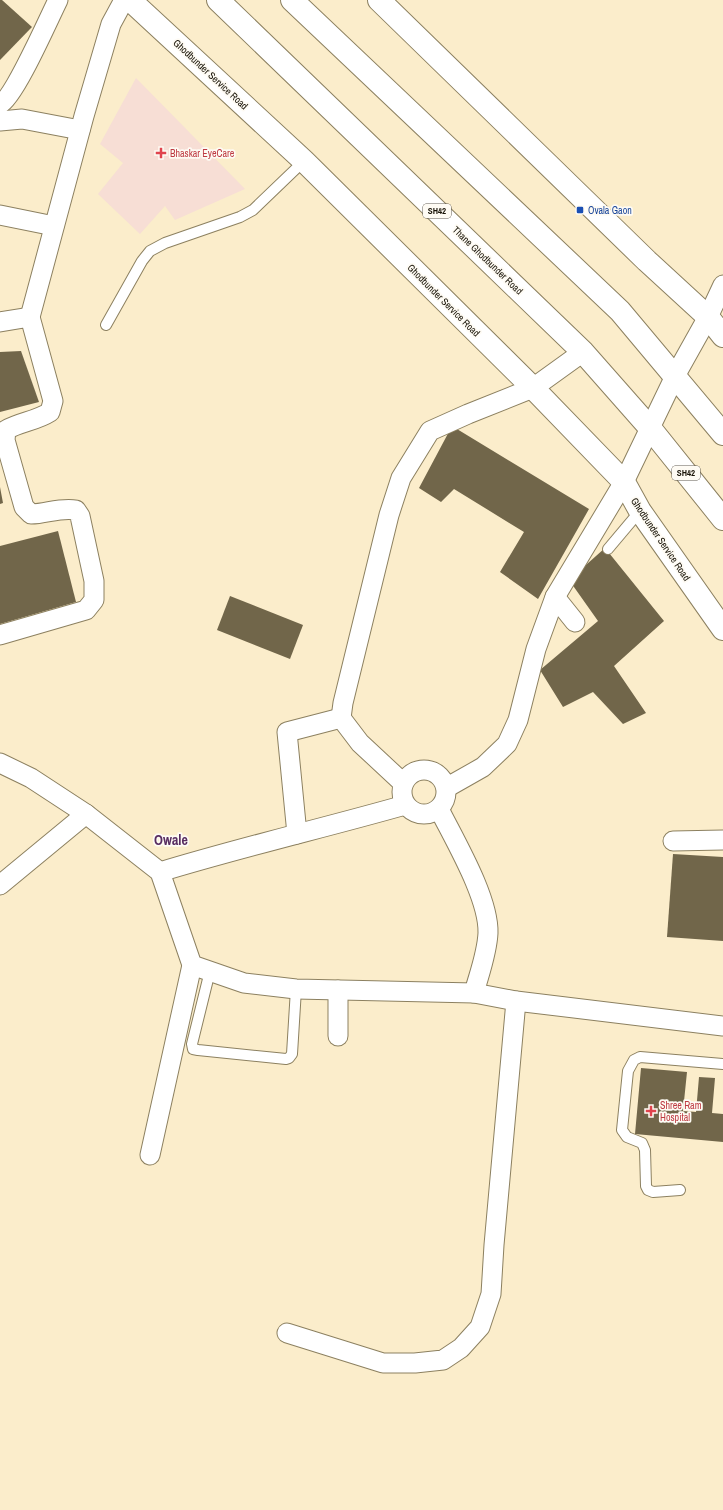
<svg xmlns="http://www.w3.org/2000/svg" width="723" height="1510" viewBox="0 0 723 1510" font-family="'Archivo Narrow',sans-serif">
<rect width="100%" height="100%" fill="#fbedcb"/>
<!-- medical -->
<path fill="#f7ded5" d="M136,78l109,111 -70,31 -10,-14 -25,28 -42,-40 25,-31 -23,-19z"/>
<!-- building -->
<g fill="#71664a">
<path d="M0,0h2l30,27 -32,33z"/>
<path d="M21,351l18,51 -39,10v-60z"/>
<path d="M452,426l137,83 -51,90 -38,-27 24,-40 -70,-43 -13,13 -22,-14z"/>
<path d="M0,487l3,16 -3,1z"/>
<path d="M58,531l18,71 -76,22v-78z"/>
<path d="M605,548l59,73 -50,45 32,47 -23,11 -30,-32 -30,15 -23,-37 58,-49 -29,-41z"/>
<path d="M230,596l73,29 -13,34 -73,-29z"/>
<path d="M673,854l50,3v84l-56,-4z"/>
<path d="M641,1068l46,4 -4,39 13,1 3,-35 16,1 -3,35 11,1v28l-88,-8z"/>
</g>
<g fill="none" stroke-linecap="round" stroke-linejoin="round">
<!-- lane casing -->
<g stroke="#8c8060" stroke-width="12">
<g id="lane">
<path d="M106,325l36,-64 8,-10 15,-8 75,-26 13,-7 51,-49"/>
<path d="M608,549l32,-38"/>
<path d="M210,971l-18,73 1,5 5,1 88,9 3,-1 3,-4 4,-65"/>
<path d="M680,1190l-27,2 -5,-2 -2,-4 -1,-36 -3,-7 -15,-6 -5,-7 6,-59 6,-11 6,-3 83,7"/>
</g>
</g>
<!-- street casing -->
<g stroke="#8c8060" stroke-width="21">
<g id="street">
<path d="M0,104c14,-6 49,-86 58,-104"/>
<path d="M0,121l22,-2 58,11"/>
<path d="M0,215l54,11"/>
<path d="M30,317l54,-201 27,-92 13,-24"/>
<path d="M0,322l30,-5 23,84 -3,11c-14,9 -30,10 -44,18l-1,10 19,67 7,7c15,0 29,-7 45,-4l4,6 14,65v19l-8,10 -86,25"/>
<path d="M555,597l20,25"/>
<path d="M0,763l31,15 55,36 74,58 32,93 52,18 52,6 178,4 42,8 207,25"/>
<circle cx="424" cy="792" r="22"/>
<path d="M403,783l-43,-40 -19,-25 2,-15 46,-188 12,-37 29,-47 38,-17 65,-26 50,-36"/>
<path d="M446,788l37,-21 24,-23 11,-24 18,-71 19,-52 69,-115 51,-106 33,-59 15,-32"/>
<path d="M439,809c16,32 50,89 49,124 -1,21 -9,41 -14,60"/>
<path d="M297,834l-10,-102 54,-14"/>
<path d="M673,841l50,-1"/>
<path d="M160,872c82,-25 164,-44 245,-67"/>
<path d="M0,885l86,-71"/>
<path d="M338,1036v-46"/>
<path d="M150,1155l42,-190"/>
<path d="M287,1333l96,30h32l28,-3 18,-12 19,-21 11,-33 3,-49 22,-244"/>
</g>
</g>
<!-- secondary casing -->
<g stroke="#8c8060" stroke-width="24">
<g id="secondary">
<path d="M130,0l174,161 229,227 91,94 16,29 83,118"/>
<path d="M379,0l268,261 61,56 15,19"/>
</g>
</g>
<!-- primary casing -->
<g stroke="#8c8060" stroke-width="24">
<g id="primary">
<path d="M218,0l365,352 67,76 73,91"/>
<path d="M292,0l328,311 103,123"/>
</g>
</g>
<!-- lane -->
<use href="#lane" stroke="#fff" stroke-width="10"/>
<!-- street -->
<use href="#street" stroke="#fff" stroke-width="19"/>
<!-- secondary -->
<use href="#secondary" stroke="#fff" stroke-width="22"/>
<!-- primary -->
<use href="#primary" stroke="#fff" stroke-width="22"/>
</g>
<!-- markers -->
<g fill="#e0444e" stroke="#fefbf4" stroke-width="1.5">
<path d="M159 147h4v4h4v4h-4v4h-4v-4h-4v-4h4z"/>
<path d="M649 1105h4v4h4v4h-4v4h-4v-4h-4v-4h4z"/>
</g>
<rect fill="#1a4fb4" stroke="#fefbf4" stroke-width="1.5" x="576" y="206" width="8" height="8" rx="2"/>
<g text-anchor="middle" stroke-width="3.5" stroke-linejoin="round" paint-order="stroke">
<!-- shield labels -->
<g fill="#fefbf4" stroke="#5e594f" stroke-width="1">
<rect x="423" y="204" width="28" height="14" rx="3"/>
<rect x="672" y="466" width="28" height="14" rx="3"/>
</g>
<g font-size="9" font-weight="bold" fill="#191408">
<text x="437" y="214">SH42</text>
<text x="686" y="476">SH42</text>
</g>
<!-- street labels -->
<g font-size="10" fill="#191408" stroke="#fefbf4">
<text transform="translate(211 74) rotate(43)" y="4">Ghodbunder Service Road</text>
<text transform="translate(488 260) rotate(44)" y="4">Thane Ghodbunder Road</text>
<text transform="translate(444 300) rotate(45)" y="4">Ghodbunder Service Road</text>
<text transform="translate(661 539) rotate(56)" y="4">Ghodbunder Service Road</text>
</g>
<!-- health labels -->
<g font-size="10" fill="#be3a42" stroke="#fefbf4" text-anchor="start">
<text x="170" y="157">Bhaskar EyeCare</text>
<text x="660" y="1109">Shree Ram<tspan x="660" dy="12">Hospital</tspan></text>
</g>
<!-- transit labels -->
<g font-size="10" fill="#164399" stroke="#fefbf4" text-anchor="start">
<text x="588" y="214">Ovala Gaon</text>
</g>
<!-- district labels -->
<g font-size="14" font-weight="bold" fill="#582d61" stroke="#fefbf4">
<text x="171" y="845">Owale</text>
</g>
</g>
</svg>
